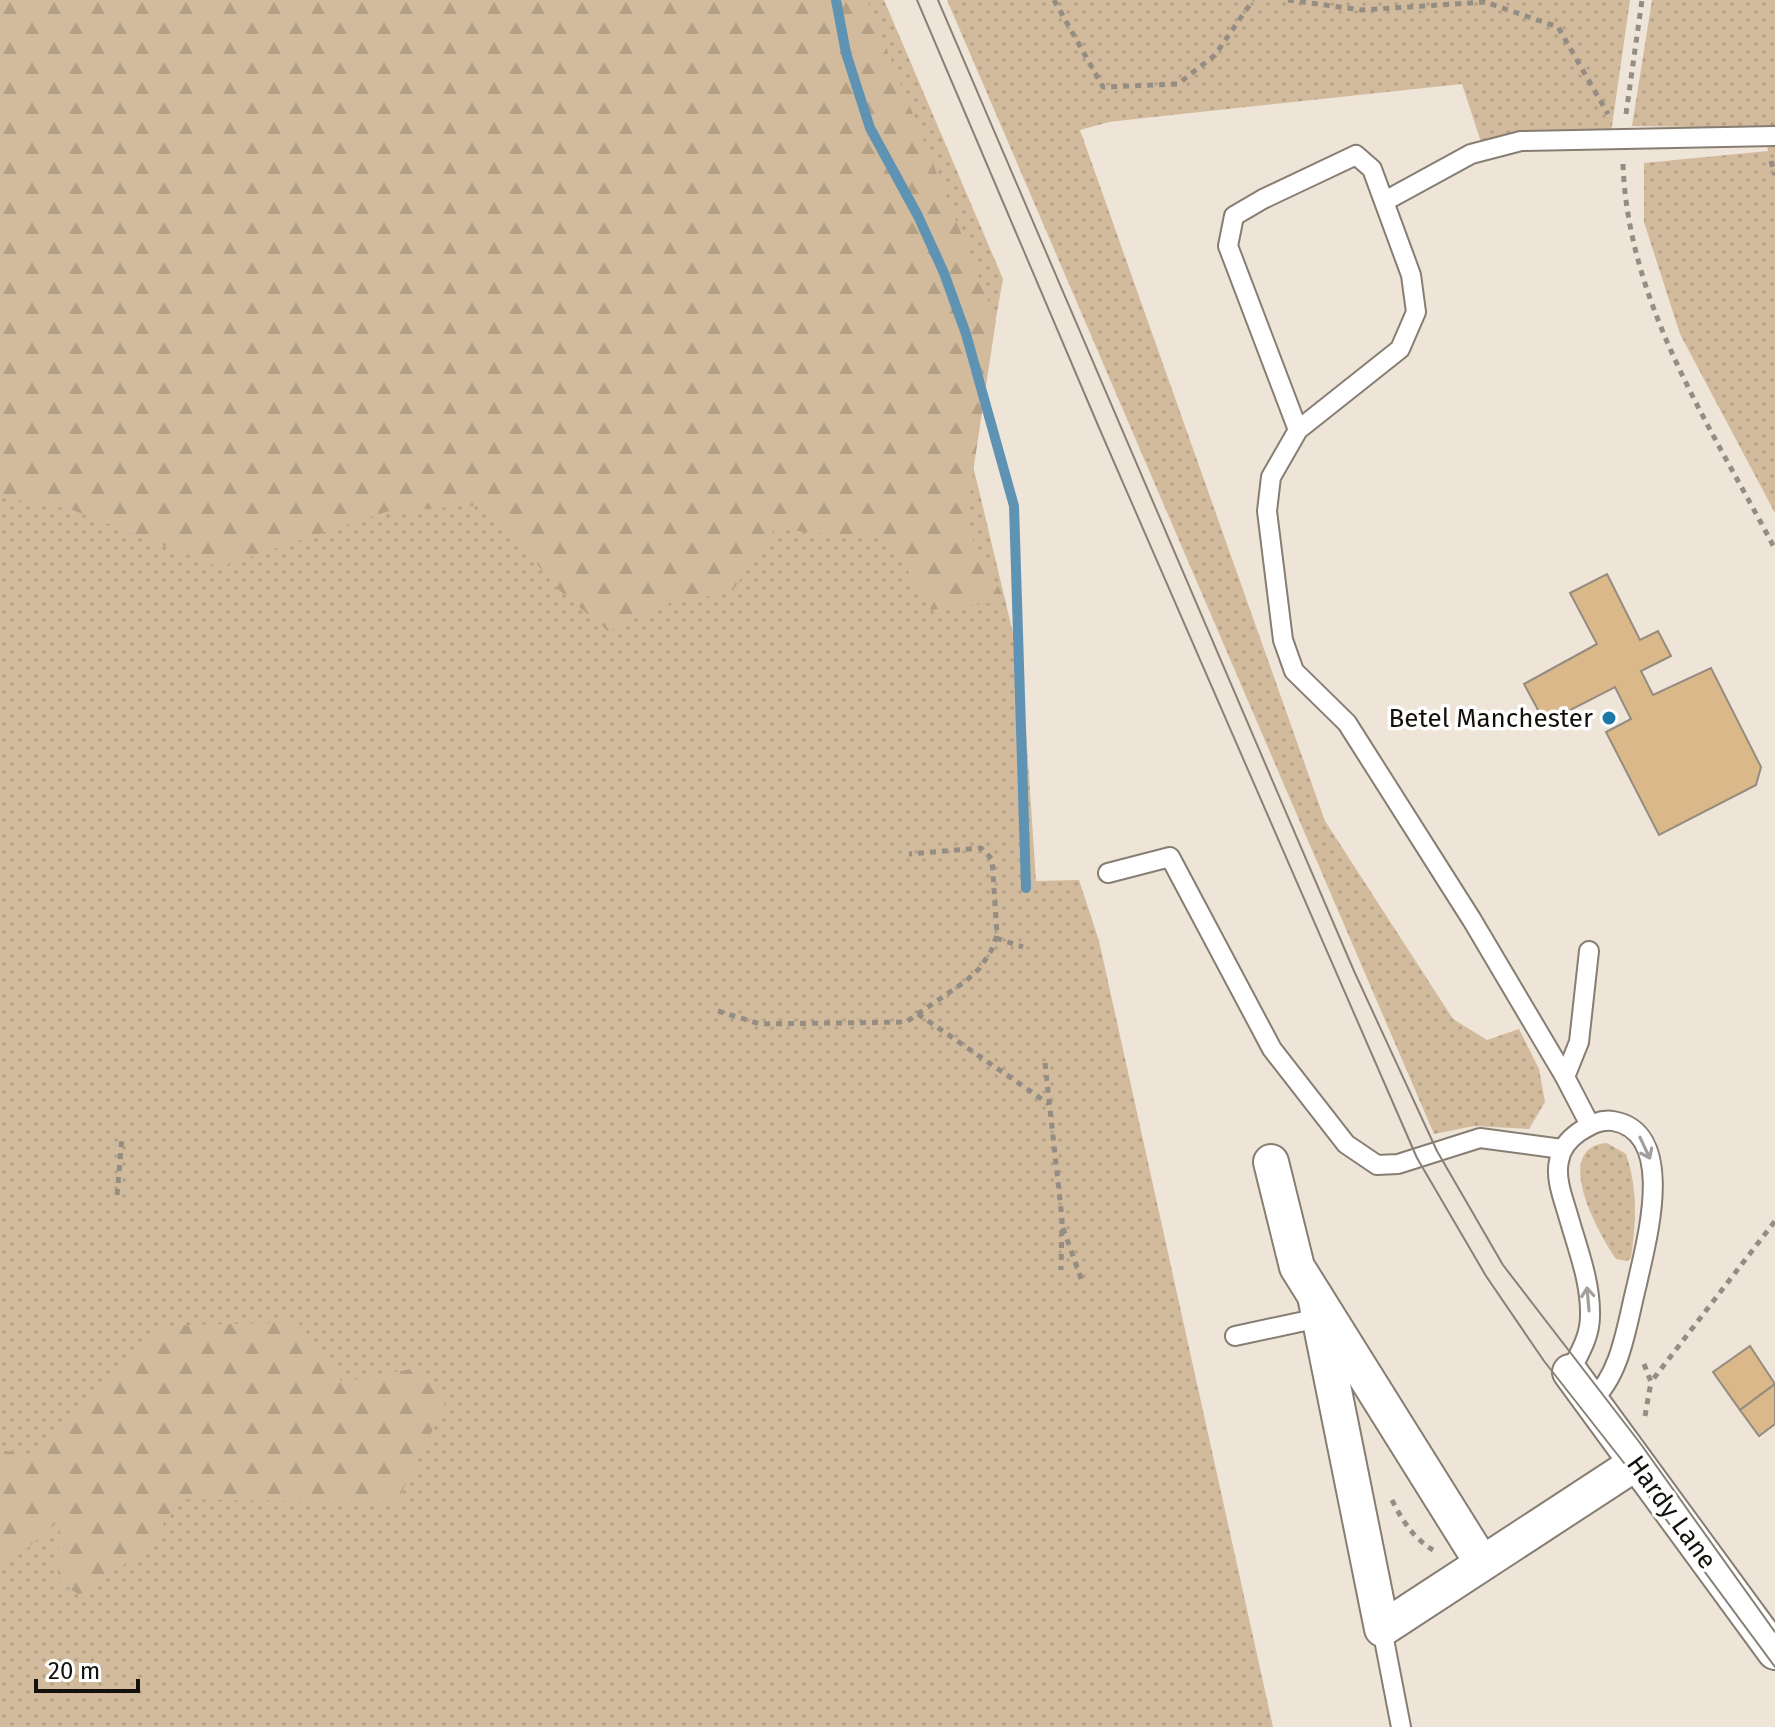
<svg xmlns="http://www.w3.org/2000/svg" width="1775" height="1727" viewBox="0 0 1775 1727" font-family="'Fira Sans',sans-serif">
<defs>
<pattern id="grass-dots" width="8" height="8" patternUnits="userSpaceOnUse" patternTransform="scale(2)"><rect width="8" height="8" fill="#d2bb9c"/><path d="M2 2h.1M6 6h.1" fill="none" stroke="#b3a085" stroke-width="1.8" stroke-linecap="round"/></pattern>
<pattern id="forest-firs" width="22" height="20" patternUnits="userSpaceOnUse" patternTransform="scale(2)"><rect width="22" height="20" fill="#d2bb9c"/><path d="M5 1l3.5 6h-7zM16 11l3.5 6h-7z" fill="#b3a085"/></pattern>
</defs>
<rect width="100%" height="100%" fill="#eee4d7"/>
<!-- grass -->
<g fill="url(#grass-dots)">
<path d="M0,0h884l119,279 -32,178 51,214 14,210 43,-1 20,61 174,786h-1273z"/>
<path d="M947,0h683l-19,133 -85,-1 -45,10 -19,-58 -318,34 -35,4 -29,8 245,691 128,198 34,21 32,-11 20,40 6,33 -16,27 -55,-3 -40,8z"/>
<path d="M1652,0h123v513l-95,-179 -36,-112v-59l124,-12 -3,-23 -133,-2z"/>
<path d="M1607,1143l19,11c12,36 10,67 5,104l-4,3 -11,-2c-17,-24 -66,-112 -9,-116z"/>
</g>
<!-- forest -->
<g fill="url(#forest-firs)">
<path d="M0,0h867l129,320 -31,205 41,76 -75,9 -42,-71 -114,-10 -42,61 -78,19 -47,22 -49,-41 -73,-85 -97,6 -170,56 -149,-58 -70,-12z"/>
<path d="M298,1322l44,60 80,-15 23,38 -49,98 -217,-4 -31,49 -69,47 -21,-15 2,-60 -57,49 -3,-2v-118l33,10 124,-133z"/>
</g>
<g fill="none" stroke-linecap="round" stroke-linejoin="round">
<!-- stream -->
<path stroke="#5f93b3" stroke-width="10" d="M836,0l10,53 24,75 48,88 26,57 22,61 48,172 12,382"/>
</g>
<!-- building -->
<g fill="#dab889" stroke="#958c80" stroke-width="2">
<path d="M1607,574l33,66 18,-9 13,25 -30,15 12,24 58,-27 50,99 -5,18 -97,50 -53,-103 25,-13 -16,-32 -70,36 -21,-39 73,-40 -27,-51z"/>
<path d="M1750,1346l25,38 -35,26 -27,-38z"/>
<path d="M1775,1384v40l-16,12 -19,-26z"/>
</g>
<g fill="none" stroke-linecap="round" stroke-linejoin="round">
<!-- lane casing -->
<g stroke="#877d72" stroke-width="22">
<g id="lane">
<path d="M1385,201l86,-47 50,-13 254,-5"/>
<path d="M1298,430l-70,-184 6,-30 29,-17 93,-44 16,14 39,106 5,37 -16,37 -102,81 -27,47 -4,34 16,129 11,31 53,52 125,197 93,157 25,48"/>
<path d="M1108,873l62,-16 102,192 74,95 31,21 21,-1 82,-26 82,11"/>
<path d="M1565,1077l14,-35 10,-91"/>
<path d="M1235,1336l84,-18"/>
<path d="M1570,1372c9,-18 20,-35 20,-56 1,-34 -13,-69 -22,-101 -5,-17 -13,-37 -9,-54 2,-13 10,-22 20,-29 11,-7 21,-13 34,-11 65,11 33,121 24,163 -10,38 -15,90 -46,117"/>
<path d="M1382,1629l19,98"/>
</g>
</g>
<!-- street casing -->
<g stroke="#877d72" stroke-width="38">
<g id="street">
<path d="M1271,1162l26,105 185,296"/>
<path d="M1315,1296l67,333 254,-166"/>
<path d="M1570,1372l205,280"/>
</g>
</g>
<!-- path -->
<g stroke="#948d83" stroke-width="5" stroke-dasharray="6 6" stroke-linecap="butt">
<path d="M1054,0l49,87 75,-3 37,-29 38,-55"/>
<path d="M1288,0l74,10 123,-8 73,25 50,87"/>
<path d="M1626,114l16,-114"/>
<path d="M1771,161l4,14"/>
<path d="M1623,164c5,141 88,263 152,385"/>
<path d="M996,938l27,9"/>
<path d="M718,1011l42,13 146,-2 60,-41 14,-13 11,-17 6,-16 -5,-76 -11,-11 -72,6"/>
<path d="M918,1014l131,90"/>
<path d="M1045,1063l17,156 -1,51"/>
<path d="M117,1195l5,-58"/>
<path d="M1063,1228l20,56"/>
<path d="M1644,1364l7,18 124,-161"/>
<path d="M1645,1416l6,-34"/>
<path d="M1392,1500c10,20 21,38 41,50"/>
</g>
<!-- lane -->
<use href="#lane" stroke="#fff" stroke-width="18"/>
<!-- street -->
<use href="#street" stroke="#fff" stroke-width="34"/>
<!-- tram -->
<g stroke="#888178" stroke-width="2">
<path d="M917,0l183,430 317,728 69,118 58,85 84,107 147,199"/>
<path d="M938,0l416,971 83,180 66,114 137,178 135,189"/>
</g>
</g>
<!-- one-way arrows -->
<defs><path id="oneway-shaft" d="M-6 0H5M1.5-3L5.5 0L1.5 3" fill="none" stroke-width="1.6" stroke-linecap="round" stroke-linejoin="round" transform="scale(2)"/></defs>
<g stroke="#a19f9e">
<use href="#oneway-shaft" transform="translate(1645 1148) rotate(65)"/>
<use href="#oneway-shaft" transform="translate(1588 1299) rotate(-95)"/>
</g>
<!-- markers -->
<circle fill="#1c79a7" stroke="#fff" stroke-width="3" cx="1609" cy="718" r="8"/>
<g text-anchor="middle" stroke-width="7" stroke-linejoin="round" paint-order="stroke">
<!-- poi labels -->
<g font-size="26" fill="#14100c" stroke="#fff" text-anchor="end">
<text x="1593" y="727">Betel Manchester</text>
</g>
<!-- street labels -->
<g font-size="26" fill="#14100c" stroke="#fff">
<text transform="translate(1672 1512) rotate(54)" y="9">Hardy Lane</text>
</g>
</g>
<!-- scale -->
<path d="M36 1679v12h102v-12" fill="none" stroke="#14100c" stroke-width="4"/>
<text x="48" y="1679" font-size="24" fill="#14100c" stroke="#ffffff" stroke-width="6" paint-order="stroke">20 m</text>
</svg>
